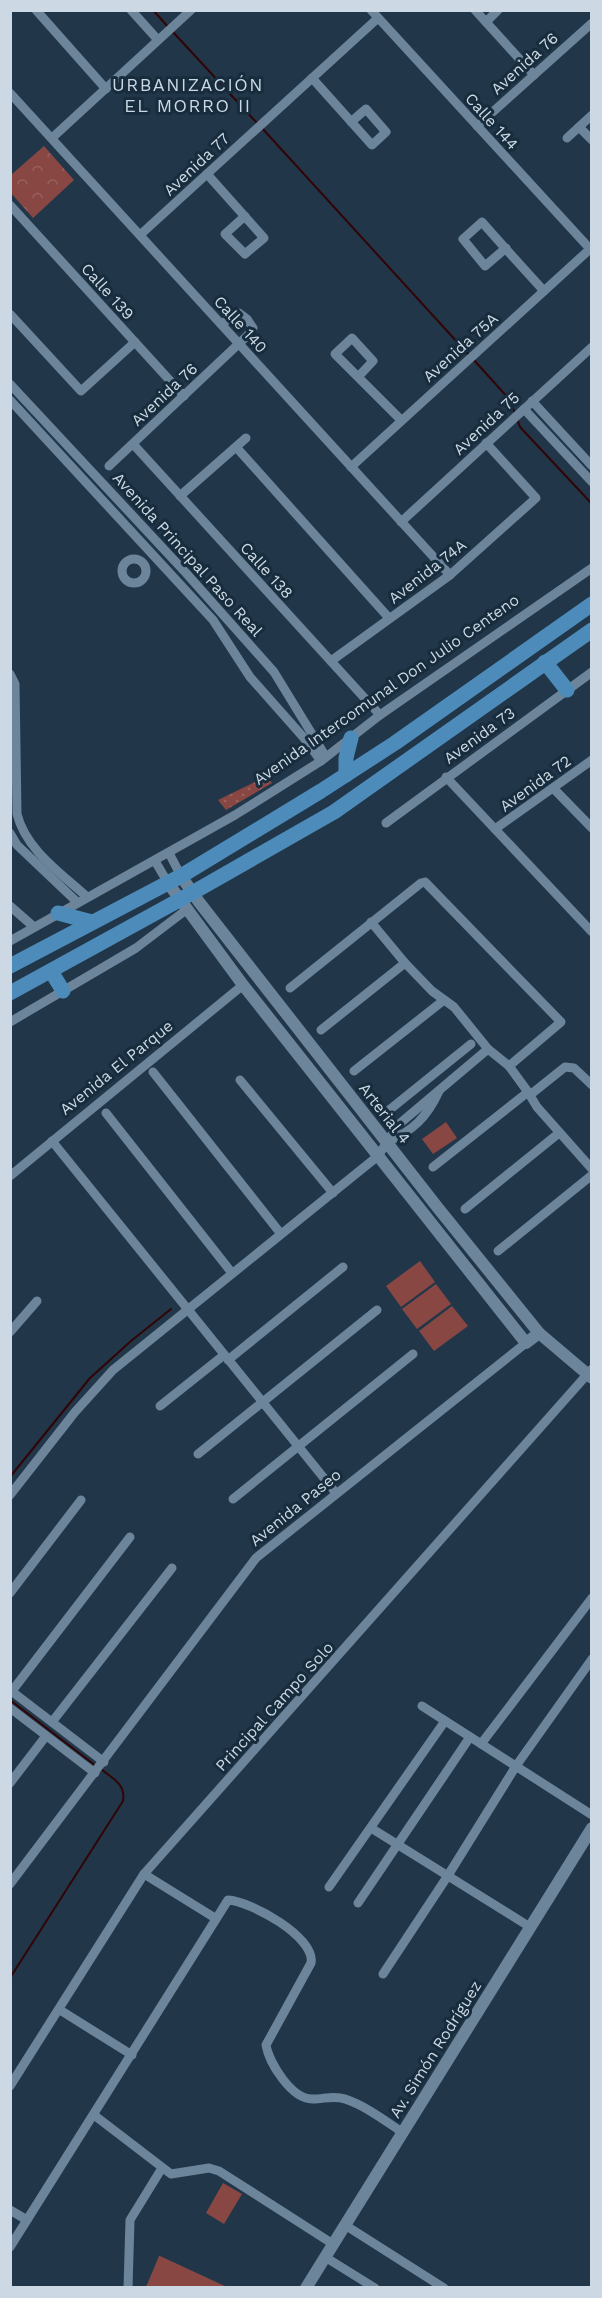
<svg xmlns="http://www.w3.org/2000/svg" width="602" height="2298" viewBox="0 0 602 2298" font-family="'Work Sans',sans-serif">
<defs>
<pattern id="grass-dots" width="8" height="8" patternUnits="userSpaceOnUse" patternTransform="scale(1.5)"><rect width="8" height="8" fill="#894744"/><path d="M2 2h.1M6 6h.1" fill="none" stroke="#98615f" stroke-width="1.8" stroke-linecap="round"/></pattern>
<pattern id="forest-crowns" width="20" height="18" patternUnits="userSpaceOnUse" patternTransform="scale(1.5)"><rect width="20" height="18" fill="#894744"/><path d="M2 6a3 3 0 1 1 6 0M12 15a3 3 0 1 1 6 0" fill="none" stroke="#98615f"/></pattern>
</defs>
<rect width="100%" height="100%" fill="#213648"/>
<!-- grass -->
<path fill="url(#grass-dots)" d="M267,776l5,7 -46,27 -8,-10z"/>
<!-- forest -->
<path fill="url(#forest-crowns)" d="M44,146l30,34 -41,38 -22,-25v-18z"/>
<!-- pitch -->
<g fill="#894744">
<path d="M446,1122l11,16 -24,16 -11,-15z"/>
<path d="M420,1261l15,21 -34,25 -15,-21z"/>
<path d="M436,1284l15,20 -34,25 -15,-20z"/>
<path d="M452,1306l16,20 -34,25 -15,-20z"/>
<path d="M223,2183l19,11 -18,30 -18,-11z"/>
<path d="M159,2256h1l67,31h-81z"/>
</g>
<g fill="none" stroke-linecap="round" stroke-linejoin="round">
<!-- stream -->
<g stroke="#310406" stroke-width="2">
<path d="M153,10l16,18"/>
<path d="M173,32l84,91"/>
<path d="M261,127l208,228"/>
<path d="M473,359l37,41 5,13"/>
<path d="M517,419l3,8 72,77"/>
<path d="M10,1477l80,-99 41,-37 40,-32"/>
<path d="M10,1700l86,66"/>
<path d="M10,1978l113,-177c3,-17 -11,-23 -22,-32"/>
</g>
<!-- minor -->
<g stroke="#6d859a" stroke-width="9">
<path d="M36,10l70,79"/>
<path d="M131,10l27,30"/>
<path d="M371,10l221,241"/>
<path d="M475,10l59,65"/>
<path d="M486,22l12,-12"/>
<path d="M312,78l60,67 14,-13 -20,-23 -15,13"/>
<path d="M10,93l440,482"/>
<path d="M477,126l115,-103"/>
<path d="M579,127l13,13"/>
<path d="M52,138l139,-128"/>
<path d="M567,138l25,-23"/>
<path d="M207,174l57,64 -19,16 -20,-20 20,-18"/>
<path d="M10,205l174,191"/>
<path d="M140,235l238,-217"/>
<path d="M506,248l-21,18 -22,-27 19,-17c20,23 41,46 62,69"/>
<path d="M10,314l71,77 54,-49"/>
<path d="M358,377l15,-16 -21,-23 -17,16 66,66"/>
<path d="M10,384l176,189 88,99 52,85"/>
<path d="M10,400l203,220 37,57 54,61 17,23"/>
<path d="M532,401l60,65"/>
<path d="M524,409l68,73"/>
<path d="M133,444l247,271"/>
<path d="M236,447l153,171"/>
<path d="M109,466l139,-131 5,-7 -6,-9 -8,-6 -18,11"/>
<path d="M351,467l239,-218"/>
<path d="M180,496l66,-58"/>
<path d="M401,522l191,-175"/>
<circle cx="134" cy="571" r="12"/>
<path d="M331,661l119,-86 86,-77 -50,-55"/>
<path d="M10,674l5,10 2,130c9,36 44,59 70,83"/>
<path d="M446,777l146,155"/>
<path d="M553,788l39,40"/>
<path d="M386,823l206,-151"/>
<path d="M495,829l97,-69"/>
<path d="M10,833l7,12 60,57"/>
<path d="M169,853l12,23"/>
<path d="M155,861l13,22"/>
<path d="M10,906l24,21"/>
<path d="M371,922l34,41 27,28 22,16 34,42 21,17 19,26 9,15 55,62"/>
<path d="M10,941l225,-126 86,-54 59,-46 212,-147"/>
<path d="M290,988l131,-105 4,-1 136,140 -52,44"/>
<path d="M10,1022l126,-74 50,-38"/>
<path d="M321,1030l84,-67"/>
<path d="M354,1071l90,-71"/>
<path d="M153,1072l128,162"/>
<path d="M240,1080l93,113"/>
<path d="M530,1095l35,-28 9,1 18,17"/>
<path d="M388,1111l83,-67"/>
<path d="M106,1113l126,160"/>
<path d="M52,1141l284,352"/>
<path d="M387,1142c26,-11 40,-25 52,-51"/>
<path d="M433,1167l95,-75"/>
<path d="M10,1176l233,-191"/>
<path d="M465,1209l94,-76"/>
<path d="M498,1251l94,-76"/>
<path d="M10,1332l27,-31"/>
<path d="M228,1360l115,-93"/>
<path d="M160,1406l64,-51"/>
<path d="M198,1454l179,-144"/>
<path d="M10,1495l65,-83 38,-42 265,-214 20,-31 90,-76"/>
<path d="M233,1499l180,-145"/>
<path d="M10,1593l71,-93"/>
<path d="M10,1690l94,72"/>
<path d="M12,1691l118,-154"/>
<path d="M422,1706l170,109"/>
<path d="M10,1708l85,65"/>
<path d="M52,1722l120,-154"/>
<path d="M481,1744l111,-146"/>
<path d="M10,1783l36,-47"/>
<path d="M371,1828l159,99"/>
<path d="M144,1874l71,44"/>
<path d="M10,1884l246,-326 270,-215"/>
<path d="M329,1887l116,-166"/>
<path d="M358,1903l112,-166"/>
<path d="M383,1974l64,-97 69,-111 76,-107"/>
<path d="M60,2010l72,45"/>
<path d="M10,2086l134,-212 448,-505"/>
<path d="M94,2115l77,59 38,-6 10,3 114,73"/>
<path d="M10,2210l17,10"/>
<path d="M345,2225l99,63"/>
<path d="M10,2247l218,-347c22,1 88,37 83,63l-45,82c3,18 26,55 47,54 11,0 21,-4 32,0 21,7 39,21 57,33"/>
<path d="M325,2257l50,31"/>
<path d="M128,2288l2,-68 32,-52"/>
</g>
<!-- tertiary -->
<g stroke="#6d859a" stroke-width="12">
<path d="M181,876l18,26 239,306 101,125 53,45"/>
<path d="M168,883l75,102 283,358 13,-10"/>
<path d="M306,2288l286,-460"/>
</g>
<!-- primary -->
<g stroke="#4d8cba" stroke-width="15">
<path d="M545,662l22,28"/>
<path d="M346,775v-17l5,-20"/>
<path d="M58,913l34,9"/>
<path d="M10,966l171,-90 140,-85 74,-48 197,-139"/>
<path d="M51,971l12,20"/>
<path d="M10,993l182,-100 142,-81 258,-182"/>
</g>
</g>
<g text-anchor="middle" stroke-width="6" stroke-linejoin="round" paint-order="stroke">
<!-- street labels -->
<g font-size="16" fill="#ccd9e4" stroke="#172c3d">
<text transform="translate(524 63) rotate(-42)" y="6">Avenida 76</text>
<text transform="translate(492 121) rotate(48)" y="6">Calle 144</text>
<text transform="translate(196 164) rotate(-43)" y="6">Avenida 77</text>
<text transform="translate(108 291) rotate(48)" y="6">Calle 139</text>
<text transform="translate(241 324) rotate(48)" y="6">Calle 140</text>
<text transform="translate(460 347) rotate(-42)" y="6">Avenida 75A</text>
<text transform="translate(164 394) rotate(-43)" y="6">Avenida 76</text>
<text transform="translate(486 423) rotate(-43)" y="6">Avenida 75</text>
<text transform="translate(188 554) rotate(48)" y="6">Avenida Principal Paso Real</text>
<text transform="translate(267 570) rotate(48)" y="6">Calle 138</text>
<text transform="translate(427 571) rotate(-38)" y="6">Avenida 74A</text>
<text transform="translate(386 689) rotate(-35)" y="6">Avenida Intercomunal Don Julio Centeno</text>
<text transform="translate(479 735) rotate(-36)" y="6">Avenida 73</text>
<text transform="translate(535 783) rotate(-36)" y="6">Avenida 72</text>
<text transform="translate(116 1067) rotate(-39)" y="6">Avenida El Parque</text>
<text transform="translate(385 1113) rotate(52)" y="6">Arterial 4</text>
<text transform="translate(295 1507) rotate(-39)" y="6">Avenida Paseo</text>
<text transform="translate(274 1706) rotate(-48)" y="6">Principal Campo Solo</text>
<text transform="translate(435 2049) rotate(-58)" y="6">Av. Simón Rodríguez</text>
</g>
<!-- neighbourhood labels -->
<g font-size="18" letter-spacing="1.5" fill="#ccd9e4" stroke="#172c3d">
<text x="188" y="91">URBANIZACIÓN<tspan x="188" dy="21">EL MORRO II</tspan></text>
</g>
</g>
<!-- border -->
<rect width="602" height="2298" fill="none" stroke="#ccd9e4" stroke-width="24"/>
</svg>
